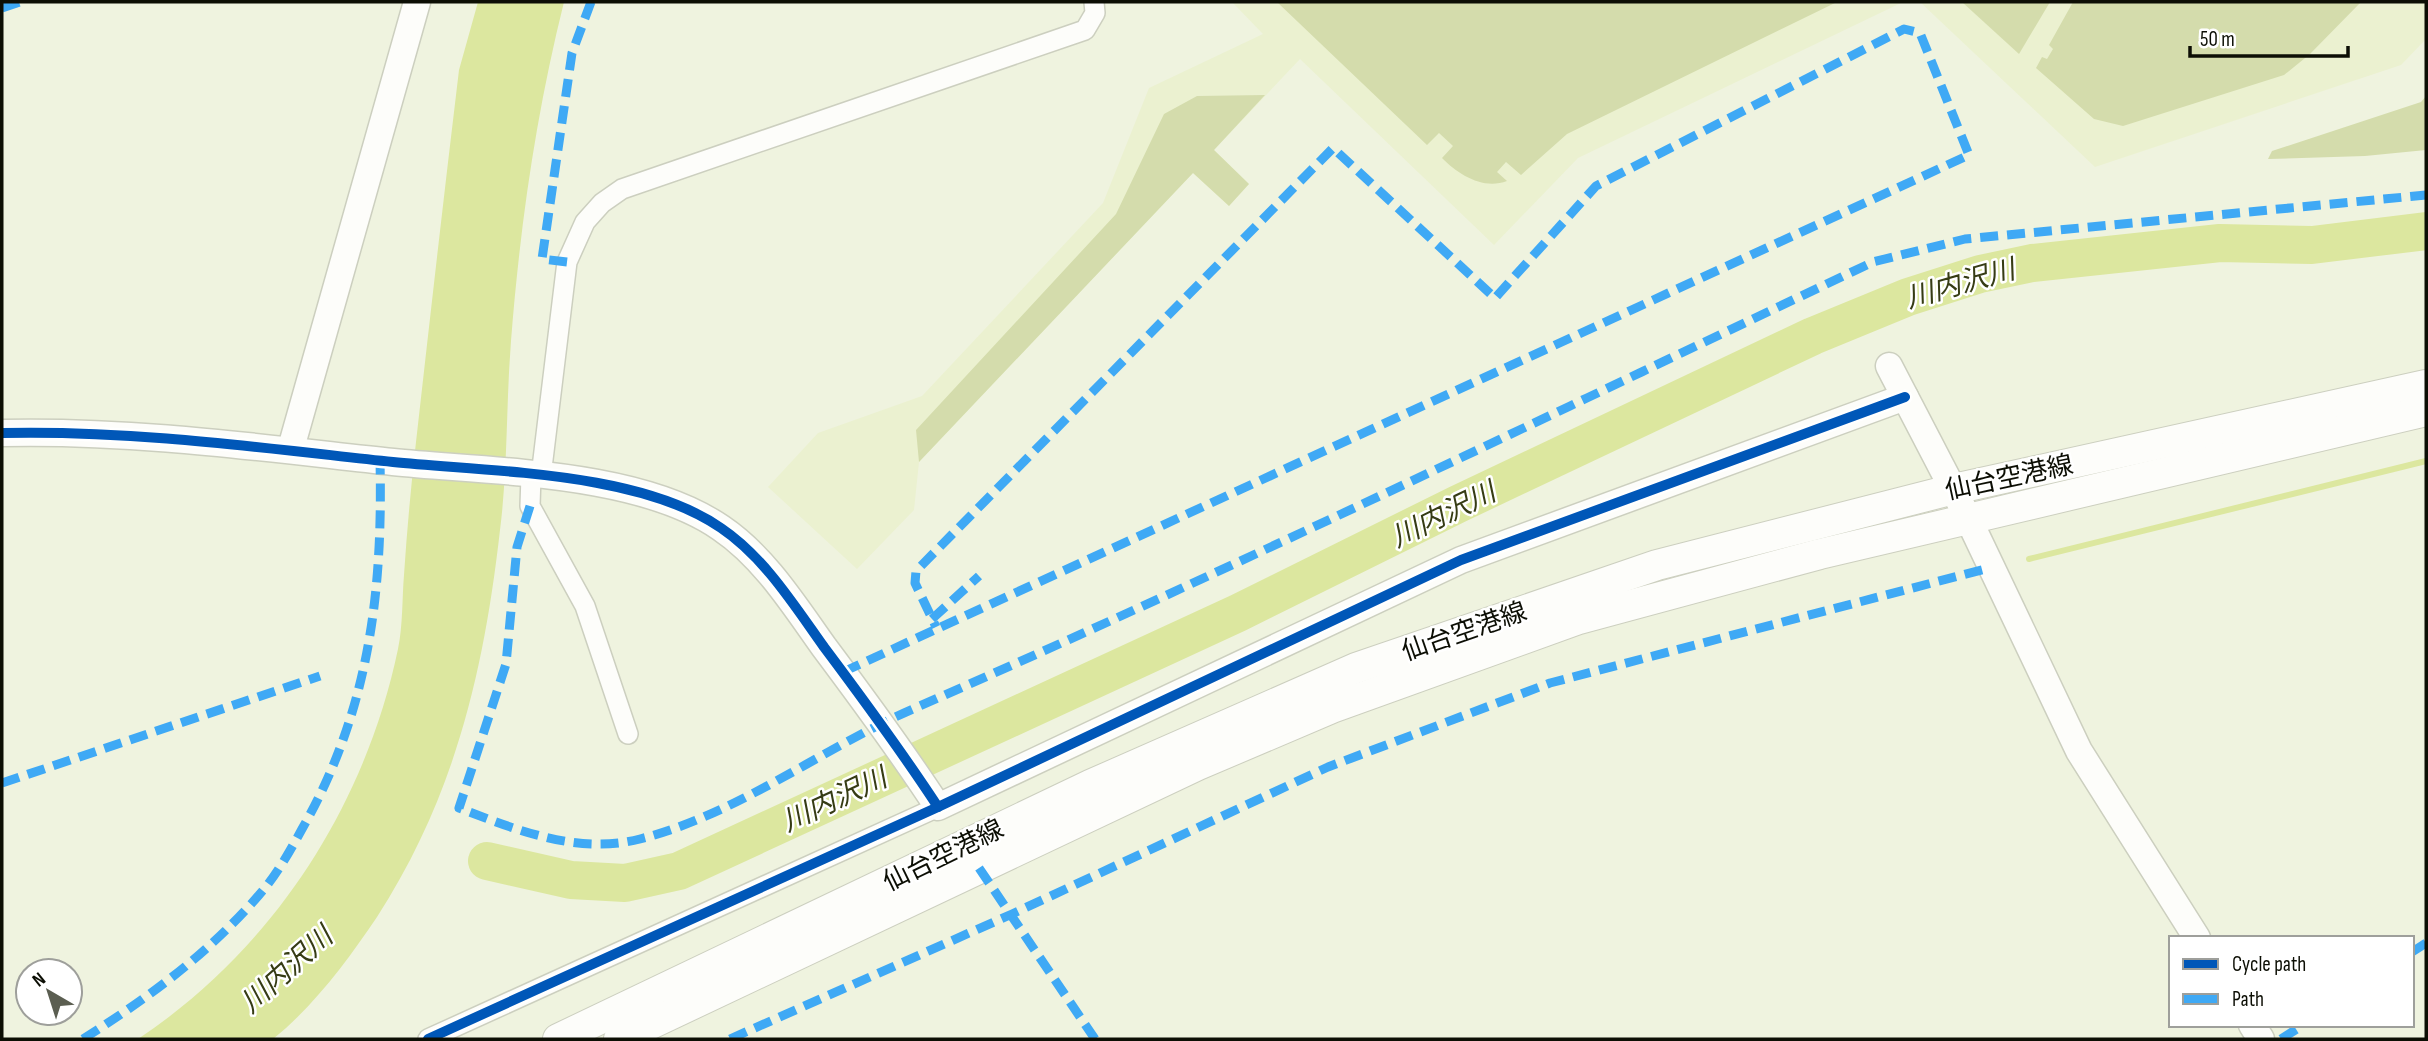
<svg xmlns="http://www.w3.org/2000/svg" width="2428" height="1041" viewBox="0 0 2428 1041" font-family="'Sofia Sans Condensed','Noto Sans JP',sans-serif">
<rect width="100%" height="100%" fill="#eff3df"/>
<!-- built -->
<g fill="#ebf1d0">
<path d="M1232,2h671l-325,156 -84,87 -194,-186 -86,91 35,34 -20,22 -36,-33 -274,289 -5,48 -57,59 -89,-82 50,-54 104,-37 181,-193 46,-115 114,-54z"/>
<path d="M1920,2h506v37l-25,26 -306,102z"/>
</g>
<!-- green -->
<g fill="#d4dcac">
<path d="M1277,2h560l-270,132 -46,41 -15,-13 -9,10 10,9c-24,9 -48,-6 -65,-23l11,-12 -14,-13 -12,12z"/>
<path d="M1962,2h88l-31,52z"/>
<path d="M2073,2h288l-51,52 -26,21 -161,51 -29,-7 -58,-51 6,-11 5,2 6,-10 -4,-4z"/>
<path d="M1265,95l-51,55 35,34 -20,22 -36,-33 -274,289 -3,-32 200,-216 48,-100 33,-18z"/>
<path d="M2426,96v54l-61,6 -97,3 4,-8 149,-49z"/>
</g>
<!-- water -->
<path fill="#dce79f" d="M478,2h86c-28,112 -44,224 -53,339 -5,63 -3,126 -11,189 -16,141 -45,266 -123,387 -29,43 -63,89 -104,122h-135c134,-89 227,-232 260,-390 5,-24 4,-50 6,-74 3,-45 7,-89 12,-133 14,-124 28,-248 43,-372z"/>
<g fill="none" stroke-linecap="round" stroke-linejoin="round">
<!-- stream -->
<path stroke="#dce79f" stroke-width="6" d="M2029,559l397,-98"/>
<!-- river -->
<path stroke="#dce79f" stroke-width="38" d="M487,861l84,19 54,3 54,-12 559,-258 220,-109 355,-168 95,-39 72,-23 52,-11 188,-20 92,2 114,-14"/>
<!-- street casing -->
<g stroke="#cccfbf" stroke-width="22">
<g id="street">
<path d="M531,475l-1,31 55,100 43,128"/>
<path d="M541,476l26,-214 18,-40 17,-19 20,-14 463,-159 10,-17 -1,-11"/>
<path d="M428,1039l510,-232"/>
</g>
</g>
<!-- secondary casing -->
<g stroke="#cccfbf" stroke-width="29">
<g id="secondary">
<path d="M1889,366l79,152 111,233 118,187"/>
<path d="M2,433c131,-3 261,15 391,29 97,10 246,9 328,66 43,29 73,77 103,119 39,52 78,105 114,160l523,-247 444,-163"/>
<path d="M291,448l126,-446"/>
<path d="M2252,1025l9,14"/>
</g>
</g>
<!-- primary casing -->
<g stroke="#cccfbf" stroke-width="32">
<g id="primary">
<path d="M558,1039l532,-254 266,-117 301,-103 297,-76 472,-104"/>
<path d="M619,1039l579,-274 134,-57 247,-89 241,-65 606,-143"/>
</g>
</g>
<!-- street -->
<use href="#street" stroke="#fdfdfa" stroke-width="19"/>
<!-- secondary -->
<use href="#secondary" stroke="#fdfdfa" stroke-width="26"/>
<!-- primary -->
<use href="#primary" stroke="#fdfdfa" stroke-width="30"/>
<!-- quiet -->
<g stroke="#3fa9f5" stroke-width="9" stroke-dasharray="18 9" stroke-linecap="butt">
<path d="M2,8l18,-6"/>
<path d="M567,262l-25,-3 30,-206 19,-51"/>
<path d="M530,506l-13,41 -11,117 -47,144c58,22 118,47 181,31 98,-25 181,-90 273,-130 324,-142 641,-296 960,-447l92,-23 461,-44"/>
<path d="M932,619l47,-43"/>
<path d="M843,672l1126,-517 -49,-122 -16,-4 -308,157 -101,112 -162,-150 -417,423 -1,12 21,44"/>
<path d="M2,783l318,-107"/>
<path d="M979,868l116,171"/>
<path d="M2412,952l14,-9"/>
<path d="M83,1039c65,-41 125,-85 176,-144 17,-19 31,-44 43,-66 67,-118 81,-236 78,-369"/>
<path d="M730,1039l282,-125 316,-147 222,-84 439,-115"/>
<path d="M2281,1039l22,-14"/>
</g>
<!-- cycleway casing -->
<g stroke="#fff" stroke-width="15">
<g id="cycleway">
<path d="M2,433c131,-3 261,15 391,29 97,10 246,9 328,66 43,29 73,77 103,119 39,52 78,105 114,160"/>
<path d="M428,1039l510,-232 523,-247 444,-163"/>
</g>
</g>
<!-- cycleway -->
<use href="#cycleway" stroke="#0057b8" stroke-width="10"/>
</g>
<g text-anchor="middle" stroke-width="5" stroke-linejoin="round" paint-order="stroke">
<!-- street labels -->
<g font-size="26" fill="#0c0e04" stroke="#fff">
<text transform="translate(2009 477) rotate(-12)" y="9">仙台空港線</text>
<text transform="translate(1464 631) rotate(-19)" y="9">仙台空港線</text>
<text transform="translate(943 855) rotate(-26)" y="9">仙台空港線</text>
</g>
<!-- water labels -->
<g font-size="28" font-style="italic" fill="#363c14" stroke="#fff">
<text transform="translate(1960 283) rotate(-16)" y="10">川内沢川</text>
<text transform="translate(1443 514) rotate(-26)" y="10">川内沢川</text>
<text transform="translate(834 799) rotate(-25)" y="10">川内沢川</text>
<text transform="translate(286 969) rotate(-42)" y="10">川内沢川</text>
</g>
</g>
<!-- border -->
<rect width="2428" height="1041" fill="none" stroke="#0c0e04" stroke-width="7"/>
<!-- legend -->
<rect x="2169" y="936" width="245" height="91" fill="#ffffff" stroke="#9e9f9b" stroke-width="2"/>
<rect x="2183" y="959" width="35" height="10" fill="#0057b8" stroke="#9e9f9b" stroke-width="2"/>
<text x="2232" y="971" font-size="21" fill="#0c0e04">Cycle path</text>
<rect x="2183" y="994" width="35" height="10" fill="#3fa9f5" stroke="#9e9f9b" stroke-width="2"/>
<text x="2232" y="1006" font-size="21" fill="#0c0e04">Path</text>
<!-- north arrow -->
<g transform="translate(49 992) rotate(321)"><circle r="33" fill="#ffffff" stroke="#9e9f9b" stroke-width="2"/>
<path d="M0-5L12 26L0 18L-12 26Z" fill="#5b5e51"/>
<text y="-10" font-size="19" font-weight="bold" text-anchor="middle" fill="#0c0e04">N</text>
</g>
<!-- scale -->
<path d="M2190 46v10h158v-10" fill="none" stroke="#0c0e04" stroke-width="3.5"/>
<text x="2200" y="46" font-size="21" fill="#0c0e04" stroke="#ffffff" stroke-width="5" paint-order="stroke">50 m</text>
</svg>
